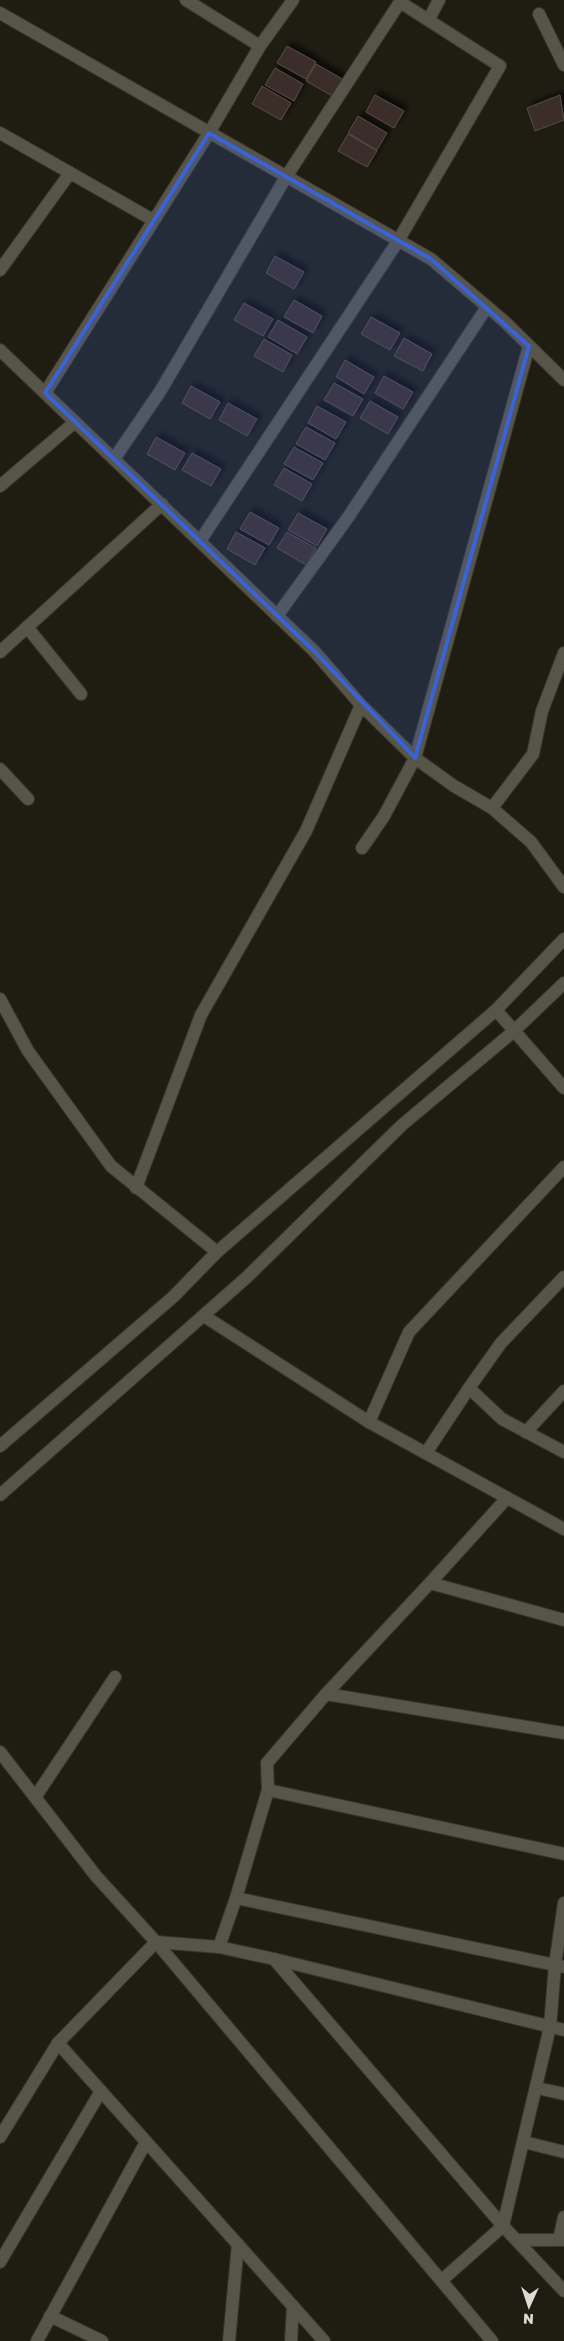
<svg xmlns="http://www.w3.org/2000/svg" width="564" height="2341" viewBox="0 0 564 2341" font-family="'Golos Text',sans-serif">
<defs>
<filter id="shadow"><feDropShadow dx="4.5" dy="-4.5" stdDeviation="2.5" flood-color="#0009"/></filter>
</defs>
<rect width="100%" height="100%" fill="#1f1d12"/>
<!-- building -->
<g fill="#3b2f2b" stroke="#584b46" filter="url(#shadow)">
<path d="M287,46l29,16 -10,17 -29,-16z"/>
<path d="M316,64l28,16 -10,17 -28,-16z"/>
<path d="M275,68l28,16 -9,17 -29,-16z"/>
<path d="M262,86l29,17 -10,17 -29,-16z"/>
<path d="M375,95l29,16 -10,17 -28,-16z"/>
<path d="M560,95l4,25 -29,11 -8,-23z"/>
<path d="M358,116l29,17 -10,17 -29,-17z"/>
<path d="M348,134l29,17 -10,16 -29,-16z"/>
<path d="M275,256l29,16 -10,17 -28,-16z"/>
<path d="M294,300l28,16 -9,17 -29,-16z"/>
<path d="M244,303l29,16 -10,17 -29,-16z"/>
<path d="M371,317l29,16 -10,17 -29,-16z"/>
<path d="M278,320l29,17 -10,17 -29,-17z"/>
<path d="M404,338l28,16 -9,17 -29,-15z"/>
<path d="M264,339l28,16 -9,17 -29,-16z"/>
<path d="M345,360l29,17 -10,17 -28,-17z"/>
<path d="M384,376l29,16 -10,17 -28,-16z"/>
<path d="M334,383l29,16 -10,17 -29,-16z"/>
<path d="M191,386l29,16 -10,17 -28,-16z"/>
<path d="M370,401l28,16 -10,17 -28,-16z"/>
<path d="M228,403l29,16 -10,17 -28,-16z"/>
<path d="M317,406l29,16 -10,17 -28,-16z"/>
<path d="M306,427l29,16 -10,17 -29,-16z"/>
<path d="M156,437l29,16 -10,17 -28,-16z"/>
<path d="M294,447l29,16 -10,17 -29,-16z"/>
<path d="M192,453l29,16 -10,17 -29,-16z"/>
<path d="M284,468l28,16 -10,17 -28,-16z"/>
<path d="M250,512l29,16 -10,17 -29,-16z"/>
<path d="M298,513l29,16 -10,17 -29,-16z"/>
<path d="M236,532l29,16 -10,17 -28,-16z"/>
<path d="M287,532l29,16 -10,17 -29,-17z"/>
</g>
<g fill="none" stroke-linecap="round" stroke-linejoin="round">
<!-- minor casing -->
<g stroke="#38362f" stroke-width="14">
<g id="minor">
<path d="M186,0l74,46"/>
<path d="M539,14l25,51"/>
<path d="M429,19l10,-19"/>
<path d="M0,133l153,87"/>
<path d="M0,270l70,-97"/>
<path d="M0,350l315,302 46,53"/>
<path d="M45,393l164,-260 51,-87 33,-46"/>
<path d="M114,459l47,-69 125,-213 114,-175 100,64 -102,175 -198,300"/>
<path d="M0,486l75,-64"/>
<path d="M277,616l72,-100 138,-209"/>
<path d="M27,627l54,67"/>
<path d="M0,652l162,-148"/>
<path d="M0,769l28,30"/>
<path d="M492,808l41,-54 9,-43 22,-58"/>
<path d="M362,848l22,-32 31,-58 114,-412"/>
<path d="M0,999l28,52 83,115 106,86"/>
<path d="M496,1010l68,78"/>
<path d="M136,1188l65,-173 105,-184 55,-126 54,53 39,28 38,22 39,34 33,45"/>
<path d="M204,1316l165,106 195,107"/>
<path d="M469,1388l33,31 62,33"/>
<path d="M369,1422l40,-90 155,-165"/>
<path d="M526,1432l38,-41"/>
<path d="M426,1453l43,-65 32,-45 63,-66"/>
<path d="M430,1583l77,-85"/>
<path d="M326,1694l104,-111 134,37"/>
<path d="M0,1752l96,124 60,66 336,399"/>
<path d="M268,1790l-1,-27 59,-69 238,39"/>
<path d="M36,1796l79,-119"/>
<path d="M236,1898l32,-108 296,64"/>
<path d="M219,1947l17,-49 328,69"/>
<path d="M274,1959l229,267 61,65"/>
<path d="M58,2043l266,298"/>
<path d="M537,2088l27,6"/>
<path d="M0,2137l58,-94 98,-101 63,5 55,12 290,71"/>
<path d="M524,2142l40,10"/>
<path d="M517,2240h47"/>
<path d="M559,2240l5,-23"/>
<path d="M0,2262l101,-171"/>
<path d="M442,2280l61,-54 47,-199 5,-62 9,-62"/>
<path d="M50,2316l52,25"/>
<path d="M37,2341l109,-199"/>
<path d="M229,2341l9,-97"/>
<path d="M291,2341l2,-35"/>
</g>
</g>
<!-- tertiary casing -->
<g stroke="#38362f" stroke-width="14">
<g id="tertiary">
<path d="M0,13l431,246 73,62 60,59"/>
<path d="M0,1446l173,-149 44,-45 279,-242 68,-71"/>
<path d="M0,1495l247,-218 155,-152 112,-94 50,-48"/>
</g>
</g>
<!-- minor -->
<use href="#minor" stroke="#575549" stroke-width="12"/>
<!-- tertiary -->
<use href="#tertiary" stroke="#575549" stroke-width="12"/>
</g>
<!-- marked area -->
<path fill="#3a63d7" fill-opacity="0.2" stroke="#3a63d7" stroke-width="4" stroke-linejoin="round" d="M209,133l222,126 98,87 -114,412 -100,-106 -270,-259z"/>
<!-- north arrow -->
<g transform="translate(529 2306) rotate(183)" stroke="#1f1d12" stroke-width="4" paint-order="stroke">
<path d="M0-4L9 19L0 12L-9 19Z" fill="#dddcd4"/>
<text y="-8" font-size="14" font-weight="bold" text-anchor="middle" fill="#dddcd4">N</text>
</g>
</svg>
